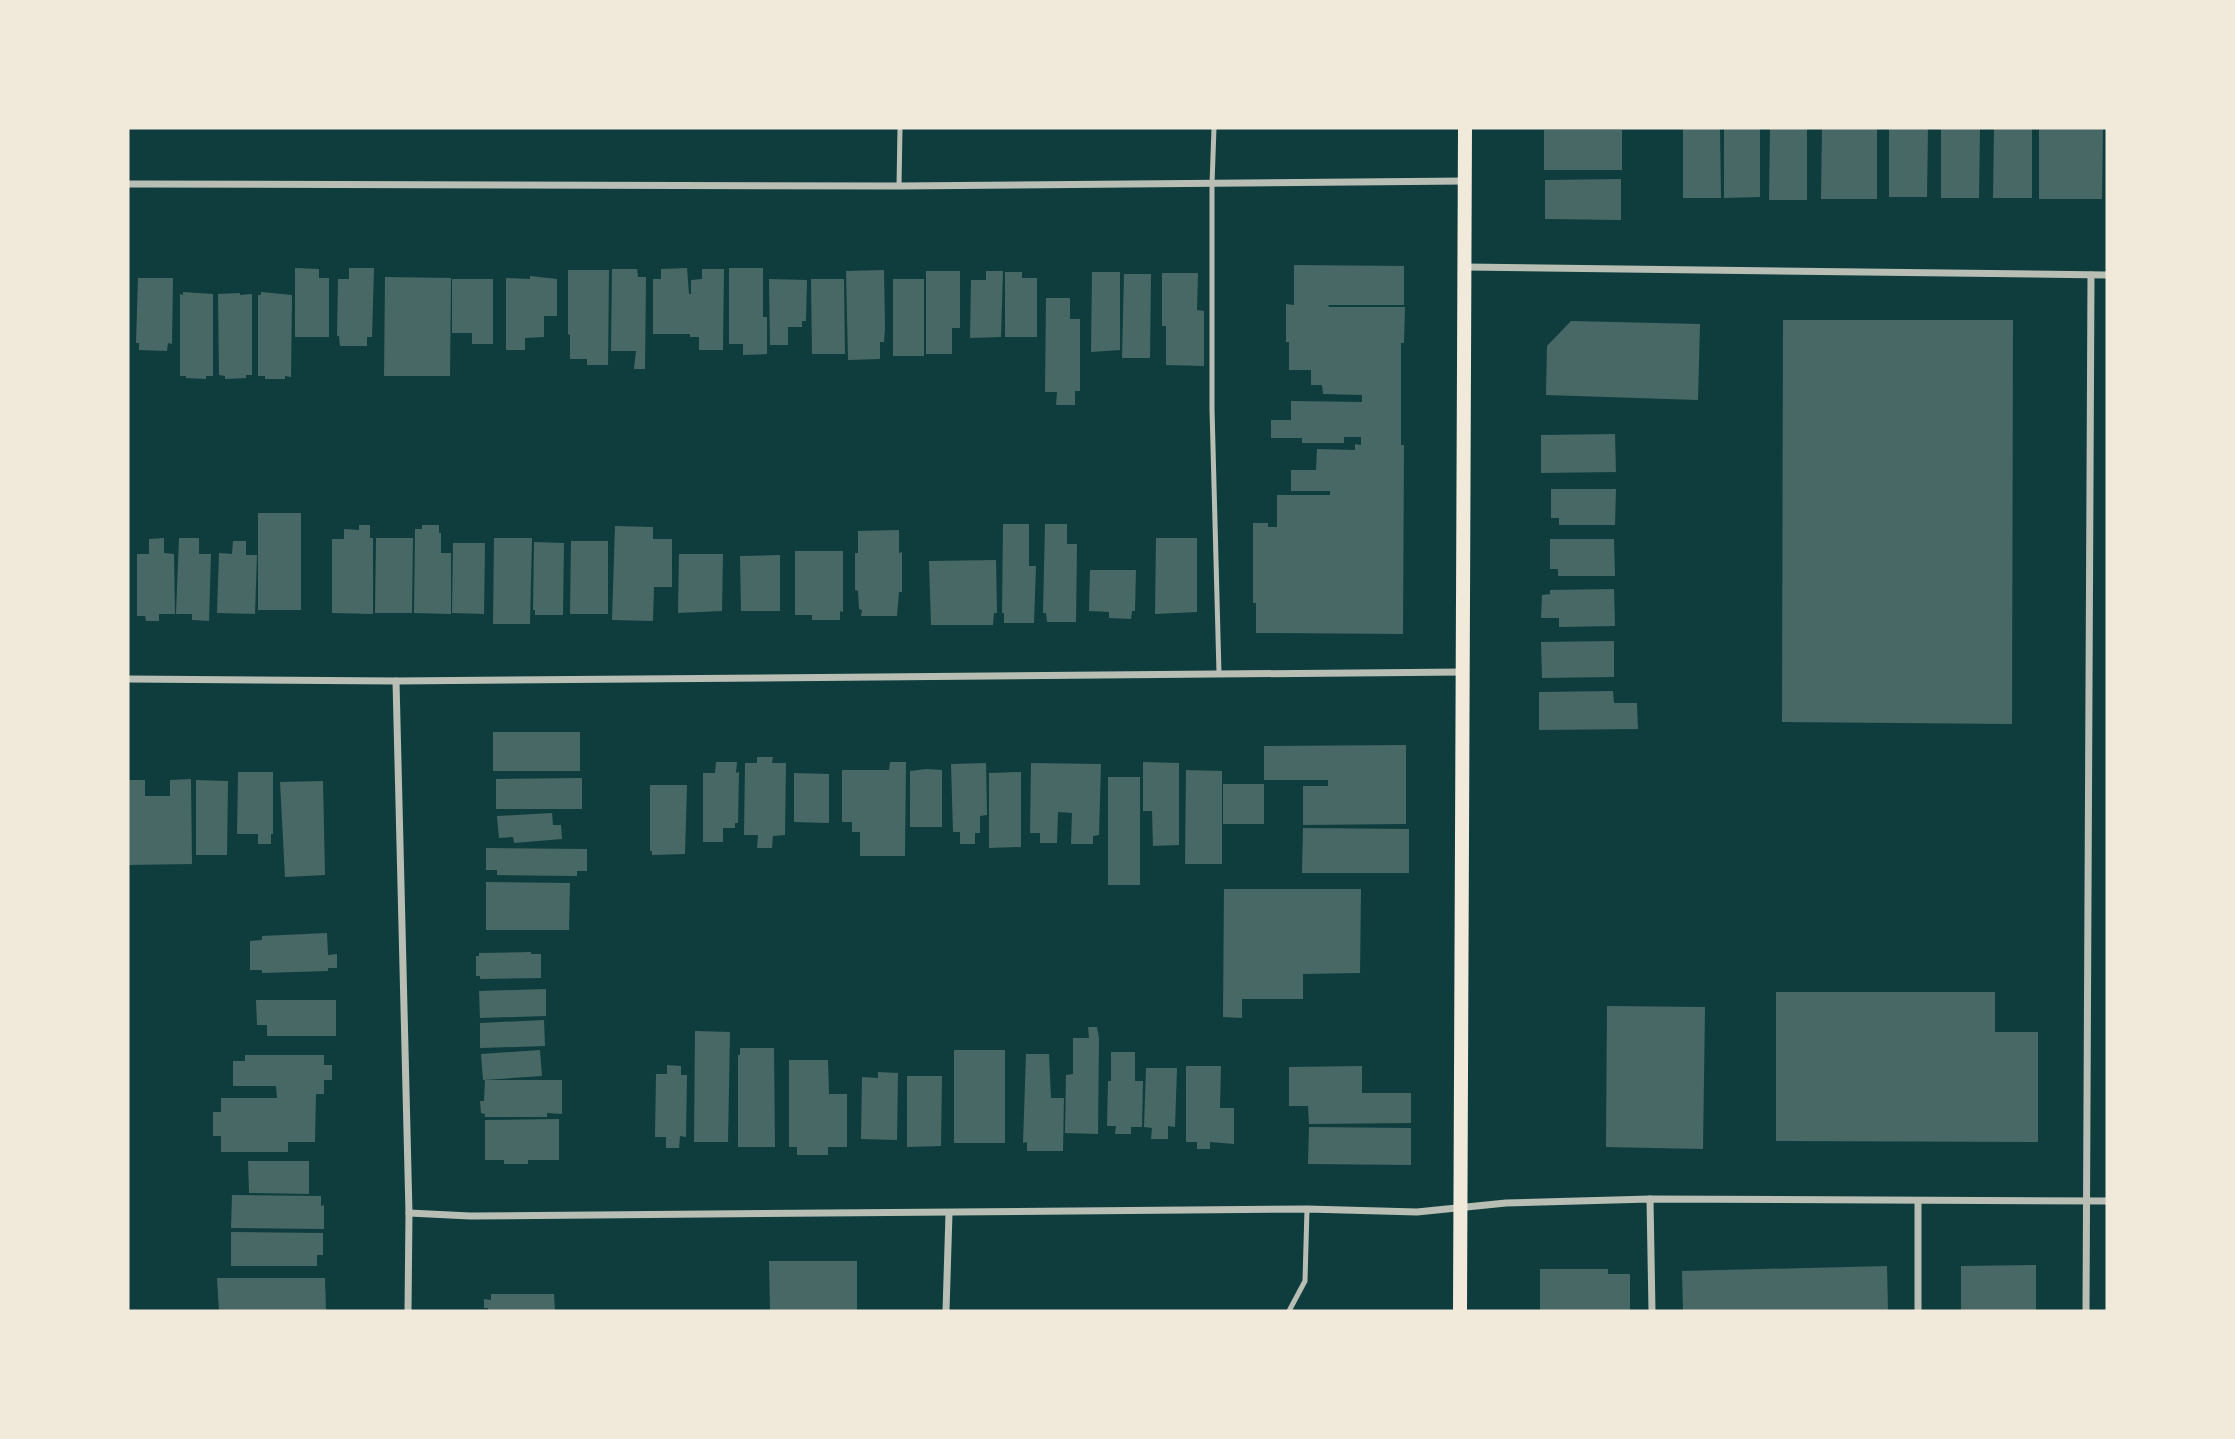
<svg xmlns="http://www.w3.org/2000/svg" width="2235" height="1439" viewBox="0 0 2235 1439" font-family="'IBM Plex Sans',sans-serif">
<rect width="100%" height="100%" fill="#0f3d3e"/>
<!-- building -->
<g fill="#486865">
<path d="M1683,128h37l1,70h-38z"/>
<path d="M1724,128h36v69l-36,1z"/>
<path d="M1770,128h37v72h-38z"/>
<path d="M1822,128h55v71h-56z"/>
<path d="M1889,128h39l-1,69h-38z"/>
<path d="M1941,128h39l-1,70h-38z"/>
<path d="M1994,128h38v70h-39z"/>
<path d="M2039,128h64l-1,71h-63z"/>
<rect x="1544" y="130" width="78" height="40"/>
<path d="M1621,179v41l-76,-1v-39z"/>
<path d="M1294,265l110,1v39h-76l1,2h76l-1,36h-3v102h3l-1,189 -147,-1v-30h-3v-80h15v4h9v-32h53v-4h-39v-21h25l1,-21 38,1v-6l6,1v-8h-17v6h-42v-5h-31v-18h20v-19l71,1v-7l-39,-1 -1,-9h-11v-15h-22v-28h-3v-38l8,1z"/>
<path d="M295,268l24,1v9h10v59h-34z"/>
<path d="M349,268h25l-2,69h-5v9h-27l-1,-10h-2l1,-57h11z"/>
<path d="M687,268l2,26h2v-14l11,-1v-10h22l-1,81h-24v-13h-9v-3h-37v-55h8v-10z"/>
<path d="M729,268h34v49h4v37l-24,1v-11h-14z"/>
<path d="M612,269h25l1,8h8l-1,92h-11l2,-18h-25z"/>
<path d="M568,270h41l-1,95h-21v-6h-17v-24l-2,-1z"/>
<path d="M884,270l1,58 -1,14h-4v17l-32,1 -2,-89z"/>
<path d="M926,271h34v57h-8v26h-26z"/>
<path d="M986,271h17l-2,66 -31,1 1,-58h15z"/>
<path d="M1005,272h17v6h15v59h-32z"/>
<path d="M1092,272h28v78l-29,2z"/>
<path d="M1162,273h36l-1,37 7,1v55l-38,-1v-39h-4z"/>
<path d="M1124,274h27l-1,84h-28z"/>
<path d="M530,276l27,3v37h-13v21l-19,1v12h-19v-72l24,1z"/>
<path d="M385,277l66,1 -1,98h-66z"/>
<path d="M138,278h35l-1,66 -4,-1 -1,8 -28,-1v-7h-3z"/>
<path d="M452,279h41v65h-21v-11h-20z"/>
<path d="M769,279l38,1 -1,41h-4v6h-14v18h-18z"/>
<path d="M811,279h33l1,75h-33z"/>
<rect x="893" y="279" width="31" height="77"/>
<path d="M183,292l30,2v82h-7v3l-20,-1v-2h-6v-82l3,1z"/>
<path d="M261,292l31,3 -1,82 -6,-1v3h-20v-3h-7v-81h3z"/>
<path d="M240,293v2l12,-1v81h-6v3l-21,1v-3l-6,-1 -1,-81z"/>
<path d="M1046,298h24v21h10v72h-5v14h-19l1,-13h-12z"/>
<path d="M1783,320h230l-1,404 -230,-2z"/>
<path d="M1571,321l129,3 -2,76 -152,-5 1,-49z"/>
<path d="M1615,434l1,38 -75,1v-38z"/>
<path d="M1551,489h65l-1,36h-56v-7h-8z"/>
<rect x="258" y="513" width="43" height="97"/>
<path d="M1003,524h26v42h7l-2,57h-30v-10h-2z"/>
<path d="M1045,524h22v20h10l-1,78h-29l-1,-9h-3z"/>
<path d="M359,525h11v13h3v76l-41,-1v-74h12v-10l15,1z"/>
<path d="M422,525h17v8h2v20h10v61l-37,-1 1,-84h7z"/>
<path d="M615,526l38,1v12h19v48h-18l-1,34 -41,-1z"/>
<path d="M899,530v23l3,-1v40h-3l-2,24h-36l1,-6 -3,-1 -1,-18 -3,-1v-37h3v-22z"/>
<path d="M164,538v15l10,1 1,60h-16v7h-13l-1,-5h-8v-62h12v-15z"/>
<path d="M179,538h20v16h12l-2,67 -17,-1v-6h-16z"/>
<path d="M376,538h37l-1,75h-37z"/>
<path d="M494,538h38l-2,86h-37z"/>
<path d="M1156,538h41v74l-42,2z"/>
<path d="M1550,539h64l1,37h-57v-7h-8z"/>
<path d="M233,541h13v14h11l-2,59 -38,-1 2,-60 13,1z"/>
<path d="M571,541h37v73h-38z"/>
<path d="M534,542l30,1 -1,72h-28v-5h-2z"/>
<path d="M453,543h32l-1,71 -32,-1z"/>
<path d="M795,551h48v61l-3,-1v9h-28v-5h-17z"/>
<path d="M679,554h44l-1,57 -44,2z"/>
<path d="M780,555v56h-39l-1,-55z"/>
<path d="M996,560l1,53h-3l-1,12h-62l-2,-64z"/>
<path d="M1090,570h46l-1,41h-3l-1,8 -22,-1v-6l-20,-1z"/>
<path d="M1614,589l1,37 -56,1v-9h-18l1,-23 8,-1v-4z"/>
<path d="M1614,641v36l-72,1 -1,-36z"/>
<path d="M1613,691l1,12h23l1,26 -99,1v-38z"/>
<rect x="493" y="732" width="87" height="39"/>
<path d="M1406,745v79l-103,1v-39h25v-6h-64v-34z"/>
<path d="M757,757h16l-1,6h14l-1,72 -12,1 -1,12h-15l1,-13h-14l1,-72h12z"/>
<path d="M716,762h21l-1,11 3,-1 -1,51h-3v5h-12v14h-20v-69h12z"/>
<path d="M890,762h16l-1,94h-45v-24h-8v-10h-10v-52h47z"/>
<path d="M1143,762l36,1v82l-26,1 -1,-35h-9z"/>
<path d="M986,763l1,52 -7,1v17h-5v11h-15v-12h-7l-2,-68z"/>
<path d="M1031,763l70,1 -2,71 -6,1v8h-22l1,-31 -14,-1 -1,31h-17v-10h-10z"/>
<path d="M926,769l16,1v57h-32v-56z"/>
<path d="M1186,770l36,1v93h-37z"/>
<path d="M238,772h35v62h-2v10h-13v-10h-21z"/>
<path d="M1021,772v75l-32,1v-75z"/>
<path d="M794,773l35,1v49l-35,-1z"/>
<rect x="1108" y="777" width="32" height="108"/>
<path d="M582,778v31h-86v-30z"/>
<path d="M191,779l1,85 -64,1v-85h17v16h25v-16z"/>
<path d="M196,780l32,1 -1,74h-31z"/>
<path d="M323,781l2,94 -40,2 -5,-95z"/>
<rect x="1223" y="784" width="41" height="40"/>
<path d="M650,785h37l-2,69 -33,1v-4h-2z"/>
<path d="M552,813l1,12h8l1,14 -48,4 -1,-6 -14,1 -2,-22z"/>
<path d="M1303,828l106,1v44h-107z"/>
<path d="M486,848l101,1v22h-10v5l-80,-1v-5h-11z"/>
<path d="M486,882l84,1 -1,47h-83z"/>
<path d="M1224,889h137l-1,84 -57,1v25h-61v19l-19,-1z"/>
<path d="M327,933l1,22 9,-1v14h-9v3l-66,2v-3h-12v-29l12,-1v-4z"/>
<path d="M531,952v2h10v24l-61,1v-3h-4v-20h3v-3z"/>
<path d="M546,989v27l-66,2 -1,-27z"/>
<path d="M1776,992h219v40h43v110l-262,-1z"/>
<path d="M256,1000h80v36h-69v-11h-10z"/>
<path d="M1607,1006l98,1 -2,142 -97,-2z"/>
<path d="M544,1020l1,26 -65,2v-25z"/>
<path d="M1088,1027h9l2,11 -1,96 -33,-1 1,-58 7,-1v-36h16z"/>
<path d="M695,1031l35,1 -2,110h-34z"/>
<path d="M740,1048h34l1,99h-37v-92h2z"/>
<path d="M540,1050l2,26 -59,4 -2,-26z"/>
<rect x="954" y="1050" width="51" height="93"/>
<path d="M1111,1052h24v29h8l-1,46h-11v7h-16l1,-8h-9l1,-45h3z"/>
<path d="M1026,1054h23l2,44h13l-1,53h-36v-9l-4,1z"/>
<path d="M245,1055h79v10h8v15h-8v14h-8l-1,48h-27v10h-67v-16h-8v-24h8v-14h56l-1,-12h-43v-25h12z"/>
<path d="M789,1060h39l1,34h18v53h-19v8h-31v-8h-8z"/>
<path d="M667,1065l14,1v9h6l-1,62 -6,-1 -1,12h-13v-11h-11l1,-63h11z"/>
<path d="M1186,1066h35l-1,42h14v36l-24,-2v7h-13v-7h-11z"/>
<path d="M1362,1066v27h49v30l-102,1 -1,-18h-19v-39z"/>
<path d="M1146,1068h31l-2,59 -7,-1v13h-17l1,-11 -8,-1z"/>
<path d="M878,1072l20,1 -1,67 -36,-1 1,-62 16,1z"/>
<path d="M907,1076h35l-1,70 -34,1z"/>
<path d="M485,1080h77v34l-15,-1v4h-62v-3l-4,-1 -1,-12h4z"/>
<path d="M559,1119v41h-31v4h-24v-4h-19v-40z"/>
<path d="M1309,1127l102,1v37l-103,-1z"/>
<path d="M248,1161h61v33l-60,-1z"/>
<path d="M232,1195l89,1v10l3,-1v24l-93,-1z"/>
<path d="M231,1232l92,1v22h-6v11h-86z"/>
<path d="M769,1261h88v50h-87z"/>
<path d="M2036,1265v46h-75v-45z"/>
<path d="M1887,1266l1,45h-205l-1,-40z"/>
<path d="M1540,1269h68v5h22v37h-90z"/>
<path d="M217,1278h108l1,33h-107z"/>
<path d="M491,1294h63l1,17h-67v-3h-4v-9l7,1z"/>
</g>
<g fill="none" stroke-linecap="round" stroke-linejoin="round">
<!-- service -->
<g stroke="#b8beb3" stroke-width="5">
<path d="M1214,128l-2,56v225l7,264"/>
<path d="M899,186l1,-58"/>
<path d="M1289,1311l16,-30 2,-72"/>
</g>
<!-- minor -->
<g stroke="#b8beb3" stroke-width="7">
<path d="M128,184l771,2 566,-5"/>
<path d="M1465,267l642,8"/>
<path d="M128,679l268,2 1068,-9"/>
<path d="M396,681l13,532 -1,98"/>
<path d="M1650,1199l2,112"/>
<path d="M1918,1201v110"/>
<path d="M409,1213l61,3 837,-7 110,3 89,-9 144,-4 457,2"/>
<path d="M946,1311l3,-98"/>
<path d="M2086,1311l5,-1036"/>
</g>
<!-- secondary -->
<path stroke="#f1e9da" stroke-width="14" d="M1460,1311l5,-1183"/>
</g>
<!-- border -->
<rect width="2235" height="1439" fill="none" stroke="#f1e9da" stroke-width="259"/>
</svg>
